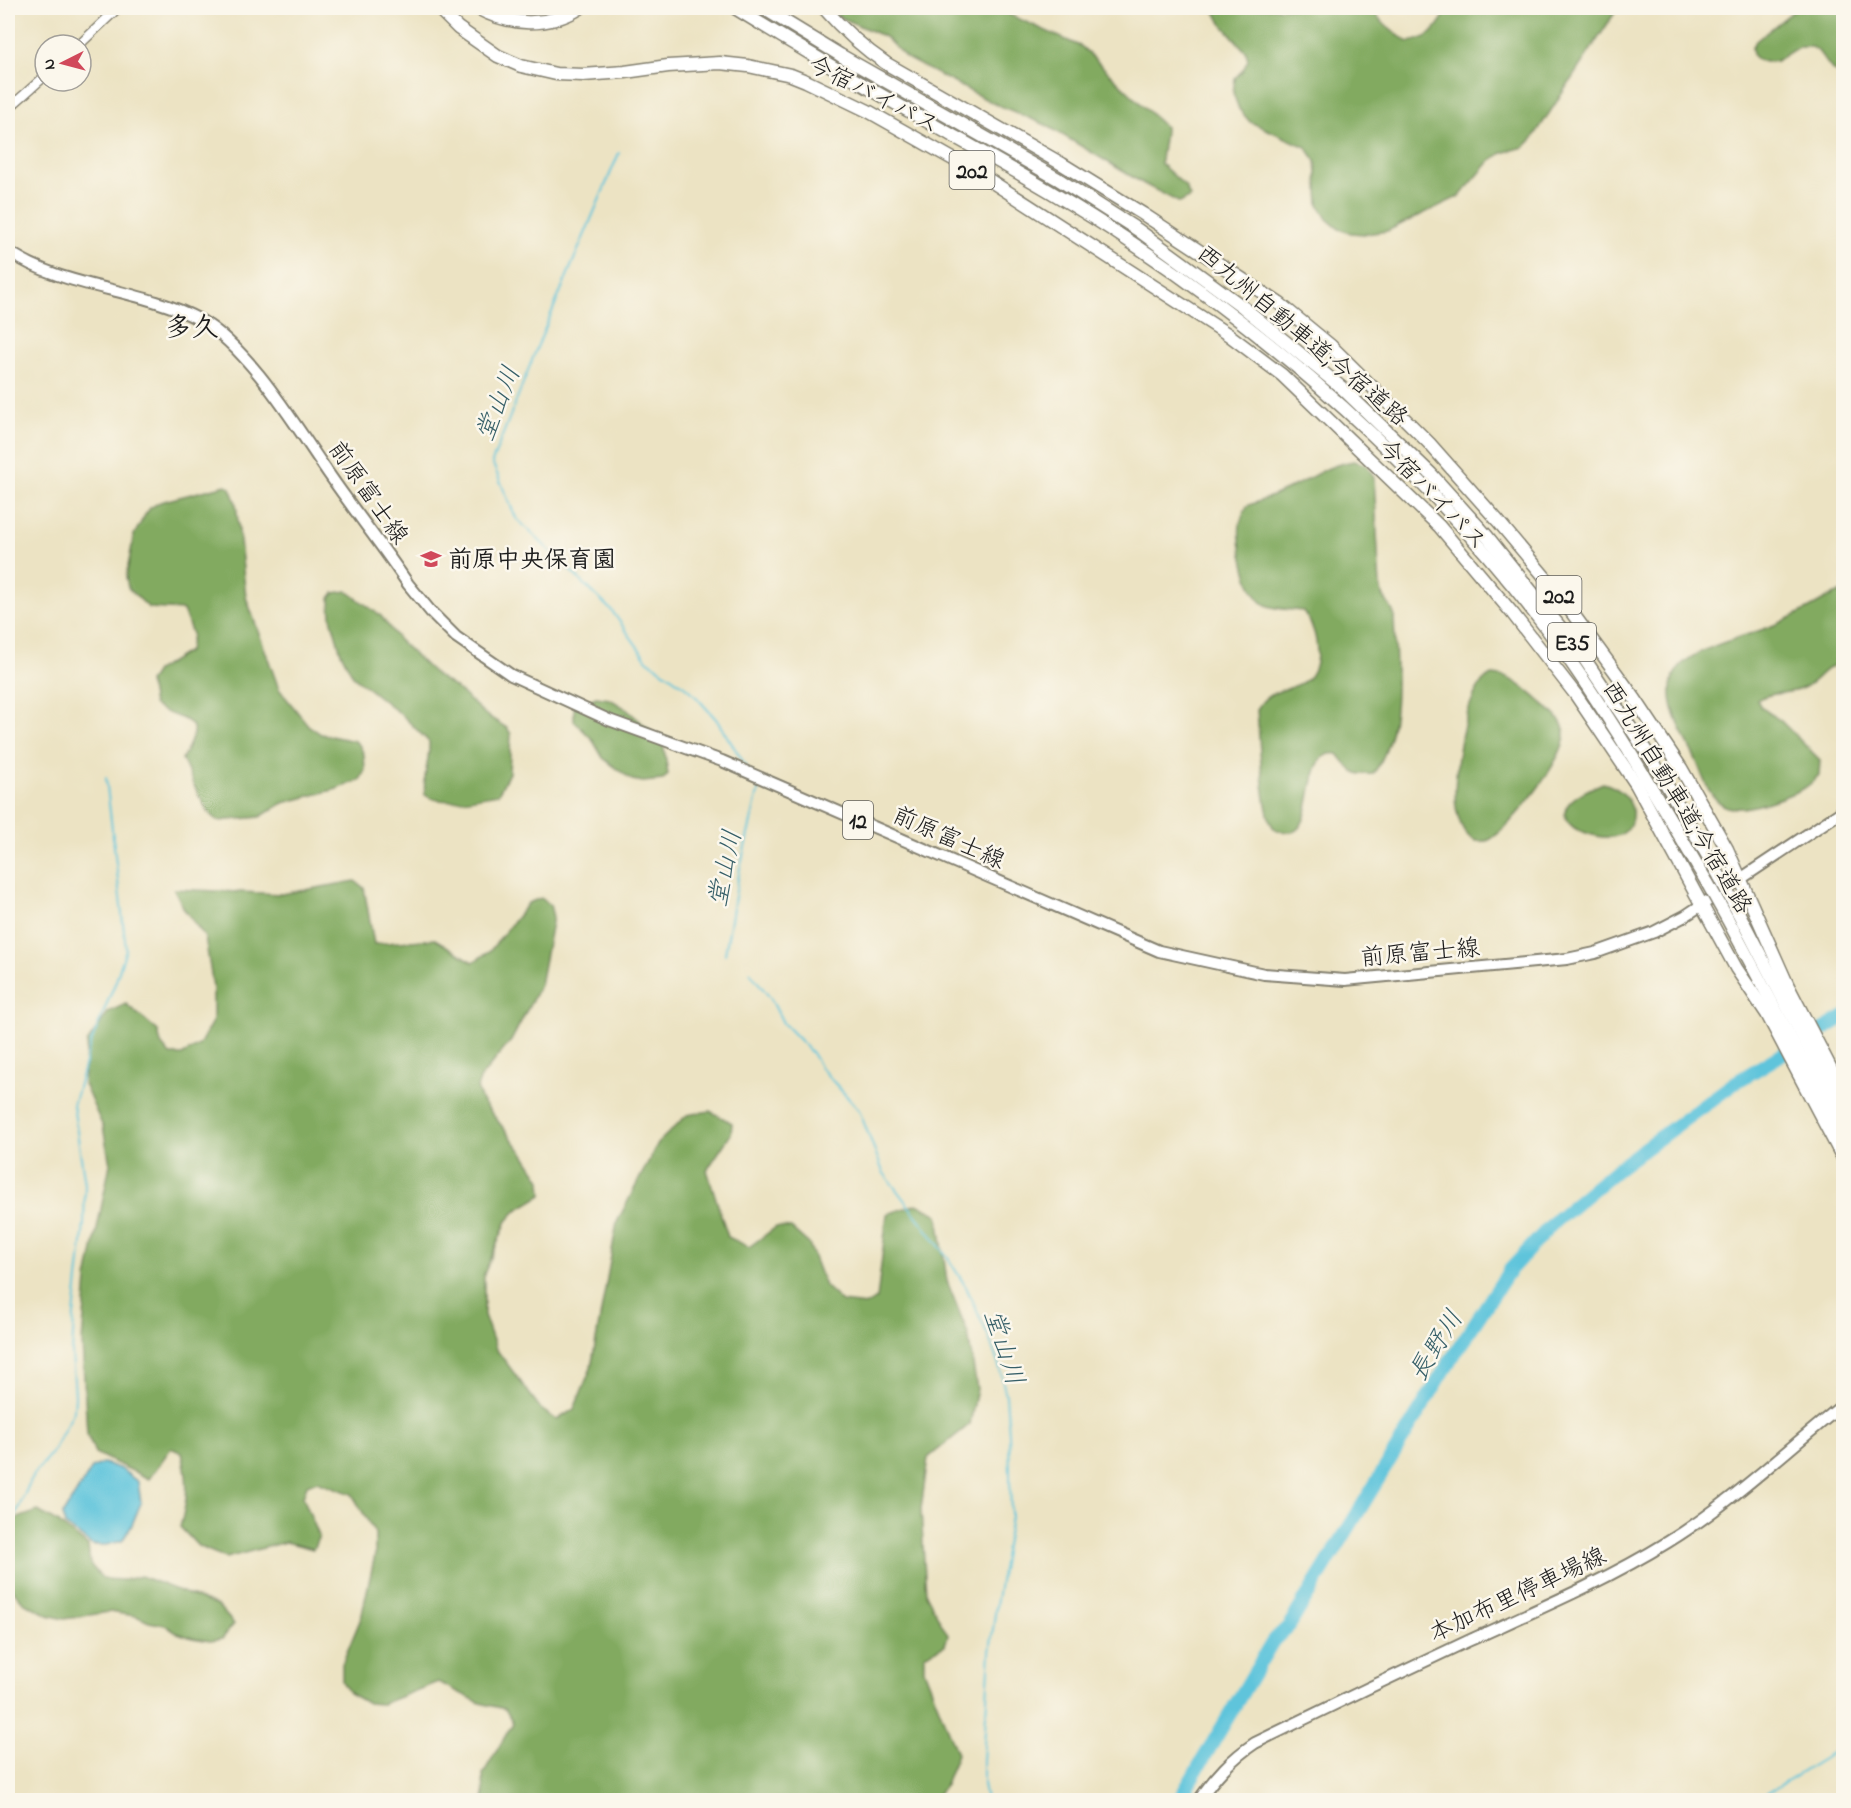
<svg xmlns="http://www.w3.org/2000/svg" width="1851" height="1808" viewBox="0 0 1851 1808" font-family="'Indie Flower','Klee One',sans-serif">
<rect width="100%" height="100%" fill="#fbf7ec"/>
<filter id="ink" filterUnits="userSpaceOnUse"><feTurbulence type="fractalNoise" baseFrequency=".0167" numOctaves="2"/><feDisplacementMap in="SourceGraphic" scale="12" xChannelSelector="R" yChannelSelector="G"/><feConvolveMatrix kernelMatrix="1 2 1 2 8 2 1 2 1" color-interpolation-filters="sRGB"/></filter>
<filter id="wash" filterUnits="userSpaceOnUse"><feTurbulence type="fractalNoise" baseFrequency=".008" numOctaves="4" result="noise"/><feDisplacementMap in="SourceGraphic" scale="24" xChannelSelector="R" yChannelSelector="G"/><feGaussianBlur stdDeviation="1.35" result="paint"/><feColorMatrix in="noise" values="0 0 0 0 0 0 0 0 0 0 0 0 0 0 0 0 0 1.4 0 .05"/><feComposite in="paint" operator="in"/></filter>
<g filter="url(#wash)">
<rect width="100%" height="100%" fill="#ece3c3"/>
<!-- forest -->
<g fill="#82aa60" stroke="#4f633e" stroke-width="1.5">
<path d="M819,8h186l3,6 74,33 83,80c0,13 -4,24 -4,37l24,22 5,11 -10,6 -36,-19 -98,-59 -53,-22 -87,-45 -21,-21z"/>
<path d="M1213,8h160c6,15 22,26 36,34 24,-4 28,-15 40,-34h169l-85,130 -9,9 -22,6 -11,7 -31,36 -52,25 -21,10 -22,3 -14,-1 -12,-4 -12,-10 -8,-14 -3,-44 -10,-14 -56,-25 -11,-13 -6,-16 2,-15 8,-8 5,-10 -2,-8 -25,-29z"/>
<path d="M1797,8h46v68l-10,-5 -15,-20 -6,-4h-14l-22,14 -10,1 -9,-2 -4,-5 -1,-8 4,-6z"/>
<path d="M1354,461l13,4 7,13 6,109c2,10 10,17 14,27 1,51 11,117 -21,160 -21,2 -22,-4 -35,-20 -37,-7 -20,75 -47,78 -6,0 -13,0 -17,-4 -12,-12 -15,-97 -17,-118 14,-32 57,-10 60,-55 0,-18 -4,-30 -14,-44 -11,-2 -27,-1 -37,-6 -18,-9 -29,-63 -26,-81 1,-6 4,-12 7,-18 15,-6 32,-12 47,-20 25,-12 31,-20 60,-25z"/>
<path d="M226,485l4,3 6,15 10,94 33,92 29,36 13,9 34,7 5,5 4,9 1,15 -5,10 -23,9 -54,14 -23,14 -41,4c-14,-5 -30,-48 -37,-62 27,-48 1,-33 -29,-54l-4,-23 7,-11 33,-20 3,-17 -9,-24 -34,-2 -21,-20 -2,-11 8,-42 11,-20 5,-7 10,-6z"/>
<path d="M347,591l34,25 18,24 38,36 19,12 30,27 21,13 4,6 -2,39 -11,21c-19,3 -57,13 -73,1 -3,-19 5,-34 4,-53l-25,-25 -51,-41 -12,-23 -10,-35 -1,-20 4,-5z"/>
<path d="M1843,592v72c-22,2 -22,16 -40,24 -14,7 -33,3 -46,12l4,7 20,14 39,39 -1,15c-4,4 -8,9 -13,12 -18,9 -65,29 -83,18 -17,-11 -20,-30 -28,-47 -12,-25 -39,-67 -14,-93 19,-19 68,-29 93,-40 21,-8 41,-20 61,-31z"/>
<path d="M1493,675c19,1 30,12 44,24 10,9 26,19 28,34 2,23 -55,96 -76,107 -4,2 -9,1 -13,1 -12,-5 -16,-17 -19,-29 -7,-26 7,-131 36,-137z"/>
<path d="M596,697l14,2 15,9 31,27 8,13 4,26 -5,6 -20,2 -11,-2 -29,-22 -11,-19 -18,-18v-14z"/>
<path d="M1603,783c16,4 32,17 29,35 -1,6 -4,12 -9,15 -13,9 -32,2 -45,-3 -5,-2 -6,-4 -10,-8 -13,-20 21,-33 35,-39z"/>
<path d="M355,881l9,7 10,56 61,-5 38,23 16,-10 39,-49 13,-5 9,7 3,12 -13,68 -29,56 -30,36 -4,11 5,13 42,53 17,26 1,15 -25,15 -10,11 -23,53v41l12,34 45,60 16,11 17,-11 17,-41 26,-146 41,-79 29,-28 23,-4 22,12 -1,11 -24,36 21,67 21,10 27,-20 15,1 18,16 16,42 17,16 24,3 11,-6 10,-85 30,-10 21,11 9,66 21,53 9,55 -7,35 -42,34 -7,51 5,85 22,41 -3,10 -21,10v14l33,85 -12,31 -12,15h-449l-1,-26 30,-51 -8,-14 -25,-6 -42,-21 -56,22 -15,-1 -18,-10 -7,-12v-17l19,-46 14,-63v-22l-23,-39 -35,-13 -10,4 -4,12 16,39 -6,13 -27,-7 -60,16 -28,-12 -18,-19c8,-28 9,-46 2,-74l-11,-5 -22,31 -54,-26 -8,-19 -5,-92 5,-63 23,-115 -7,-37 -20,-45 4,-39 21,-31 18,-8 32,27 3,13 9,11h12l17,-10 14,-25v-33l-8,-50 -21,-28 -10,-20 108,5z"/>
<path d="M38,1511l19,11 31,24 2,18 13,15 21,1 17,-4 77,30 16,18 -12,15 -12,2 -18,-3 -17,-6 -10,-7 -16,-3 -13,-6 -27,-4 -45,7 -16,-4 -25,-13 -10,-12 -5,-10v-45l7,-16z"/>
</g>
<!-- water -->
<path fill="#5ec4db" stroke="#3d707c" stroke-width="1.5" d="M103,1463l18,6 17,13 3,21 -10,24 -9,14 -16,4h-14l-27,-20 -3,-10 30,-47z"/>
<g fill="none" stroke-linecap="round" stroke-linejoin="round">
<!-- stream -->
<g stroke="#5ec4db" stroke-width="2">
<path d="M619,153l-81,192 -46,117 24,56 96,93 35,49 43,30 26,29 30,47"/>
<path d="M725,954l15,-86 19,-80"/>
<path d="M750,972l21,27 12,24 29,30 9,15 38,42 24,62 63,83 20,32 22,48 12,34 6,27 3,38 2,82 -15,90 -6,46 -7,109v23l3,16"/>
<path d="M8,1527l2,1 23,-53 20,-24 21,-40 1,-15 -3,-43 2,-38 10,-91 1,-40 -12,-79 17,-60 26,-64 10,-32 -20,-171"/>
<path d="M1758,1799l86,-53"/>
</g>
<!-- river -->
<path stroke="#5ec4db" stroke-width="14" d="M1179,1800l94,-159 16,-15 161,-265 59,-90 46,-50 66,-55 115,-84 108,-65"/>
</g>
</g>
<g filter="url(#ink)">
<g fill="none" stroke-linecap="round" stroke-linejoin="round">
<!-- minor casing -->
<g stroke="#848070" stroke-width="11">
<g id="minor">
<path d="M79,45l39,-37"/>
<path d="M8,109l37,-33"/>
</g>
</g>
<!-- major casing -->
<g stroke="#848070" stroke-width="14">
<g id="major">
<path d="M8,251c57,39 132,36 192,69 50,28 98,110 131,157 25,36 53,71 77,107l23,28 25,25 55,38 98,45 113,41 437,190 105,23 81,6 222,-21 28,-6 59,-21 31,-16 159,-106"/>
<path d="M1199,1800c16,-23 32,-41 56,-57 71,-35 142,-69 213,-102 68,-31 137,-60 200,-99 62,-38 118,-92 176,-138"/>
</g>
</g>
<!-- highway casing -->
<g stroke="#848070" stroke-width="15">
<g id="highway">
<path d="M438,8l20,20 40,28 23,10 35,8 27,1 42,-3 43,-6 52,-3 28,3 43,9 15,6 62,30 115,65 246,159 53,40 157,151 74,88 63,81 60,89 100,184 31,46 77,146"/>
<path d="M477,8c33,18 70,20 103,0"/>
<path d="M735,8c70,43 141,85 213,125 62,35 125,70 184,110 165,110 324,256 439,419 50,72 93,147 137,222"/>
<path d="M763,8l77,47 218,124 80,51 105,77 99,81 89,86 55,61 94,117 74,111 66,114"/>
<path d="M824,8c19,22 39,40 63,56l175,100 81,50 137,90 51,42 98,97 69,78 56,67 81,111 46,69 46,81 61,137 56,108"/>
<path d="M1738,912l106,204"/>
<path d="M1727,918l117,221"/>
</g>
</g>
<!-- minor -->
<use href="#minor" stroke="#fff" stroke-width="8"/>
<!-- major -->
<use href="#major" stroke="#fff" stroke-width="10"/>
<!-- highway -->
<use href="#highway" stroke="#fff" stroke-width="12"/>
<!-- highway-bridge casing -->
<g stroke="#848070" stroke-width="15" stroke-linecap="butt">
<g id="highway-bridge">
<path d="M1720,877l18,35"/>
<path d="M1708,884l19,34"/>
</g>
</g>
<!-- highway-bridge -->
<use href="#highway-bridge" stroke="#fff" stroke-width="12"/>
</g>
</g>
<!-- icons -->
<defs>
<g id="school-bare" transform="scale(1.62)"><path d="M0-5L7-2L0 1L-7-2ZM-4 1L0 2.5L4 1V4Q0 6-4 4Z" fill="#d1495b" stroke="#fbf7ec" stroke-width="2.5" paint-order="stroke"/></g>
</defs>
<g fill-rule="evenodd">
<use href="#school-bare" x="431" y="559"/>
</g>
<g text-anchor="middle" stroke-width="5" stroke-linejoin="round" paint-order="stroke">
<!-- shield labels -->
<g fill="#fbf7ec" stroke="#5f5e5a" stroke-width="1.5">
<rect x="949.5" y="151" width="45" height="38" rx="4.5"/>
<rect x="1536.5" y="576" width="45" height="38" rx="4.5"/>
<rect x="1548" y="623" width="48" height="38" rx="4.5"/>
<rect x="843" y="801" width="30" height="38" rx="4.5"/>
</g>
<g font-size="22" font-weight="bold" fill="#1c1c1c">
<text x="972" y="178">202</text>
<text x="1559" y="603">202</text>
<text x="1572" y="650">E35</text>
<text x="858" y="828">12</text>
</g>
<!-- street labels -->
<g font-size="24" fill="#1c1c1c" stroke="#fbf7ec">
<text transform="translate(874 94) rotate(27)" y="8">今宿バイパス</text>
<text transform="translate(1303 335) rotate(40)" y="8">西九州自動車道;今宿道路</text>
<text transform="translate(369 492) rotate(55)" y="8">前原富士線</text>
<text transform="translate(1433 494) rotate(46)" y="8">今宿バイパス</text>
<text transform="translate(1678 797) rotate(59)" y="8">西九州自動車道;今宿道路</text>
<text transform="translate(949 837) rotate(24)" y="8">前原富士線</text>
<text transform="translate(1420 952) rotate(-5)" y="8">前原富士線</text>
<text transform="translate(1517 1594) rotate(-25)" y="8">本加布里停車場線</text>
</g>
<!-- poi labels -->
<g font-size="24" font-weight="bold" fill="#1c1c1c" stroke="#fbf7ec" text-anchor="start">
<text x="448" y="567">前原中央保育園</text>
</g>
<!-- water labels -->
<g font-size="26" font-style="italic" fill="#365f68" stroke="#fbf7ec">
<text transform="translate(497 403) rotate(-68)" y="9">堂山川</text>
<text transform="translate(724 868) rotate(-78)" y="9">堂山川</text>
<text transform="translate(1435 1345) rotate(-58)" y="9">長野川</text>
<text transform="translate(1005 1347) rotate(72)" y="9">堂山川</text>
</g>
<!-- quarter labels -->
<g font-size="27" font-weight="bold" fill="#1c1c1c" stroke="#fbf7ec">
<text x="192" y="336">多久</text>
</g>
</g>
<!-- margin -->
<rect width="1851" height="1808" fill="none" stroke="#fbf7ec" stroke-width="30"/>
<!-- north arrow -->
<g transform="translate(63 63) rotate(264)"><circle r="28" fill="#fbf7ec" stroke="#a29f99" stroke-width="1.5"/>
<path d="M0-4.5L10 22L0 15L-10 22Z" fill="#d1495b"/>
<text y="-9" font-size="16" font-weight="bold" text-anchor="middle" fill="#1c1c1c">N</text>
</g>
</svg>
